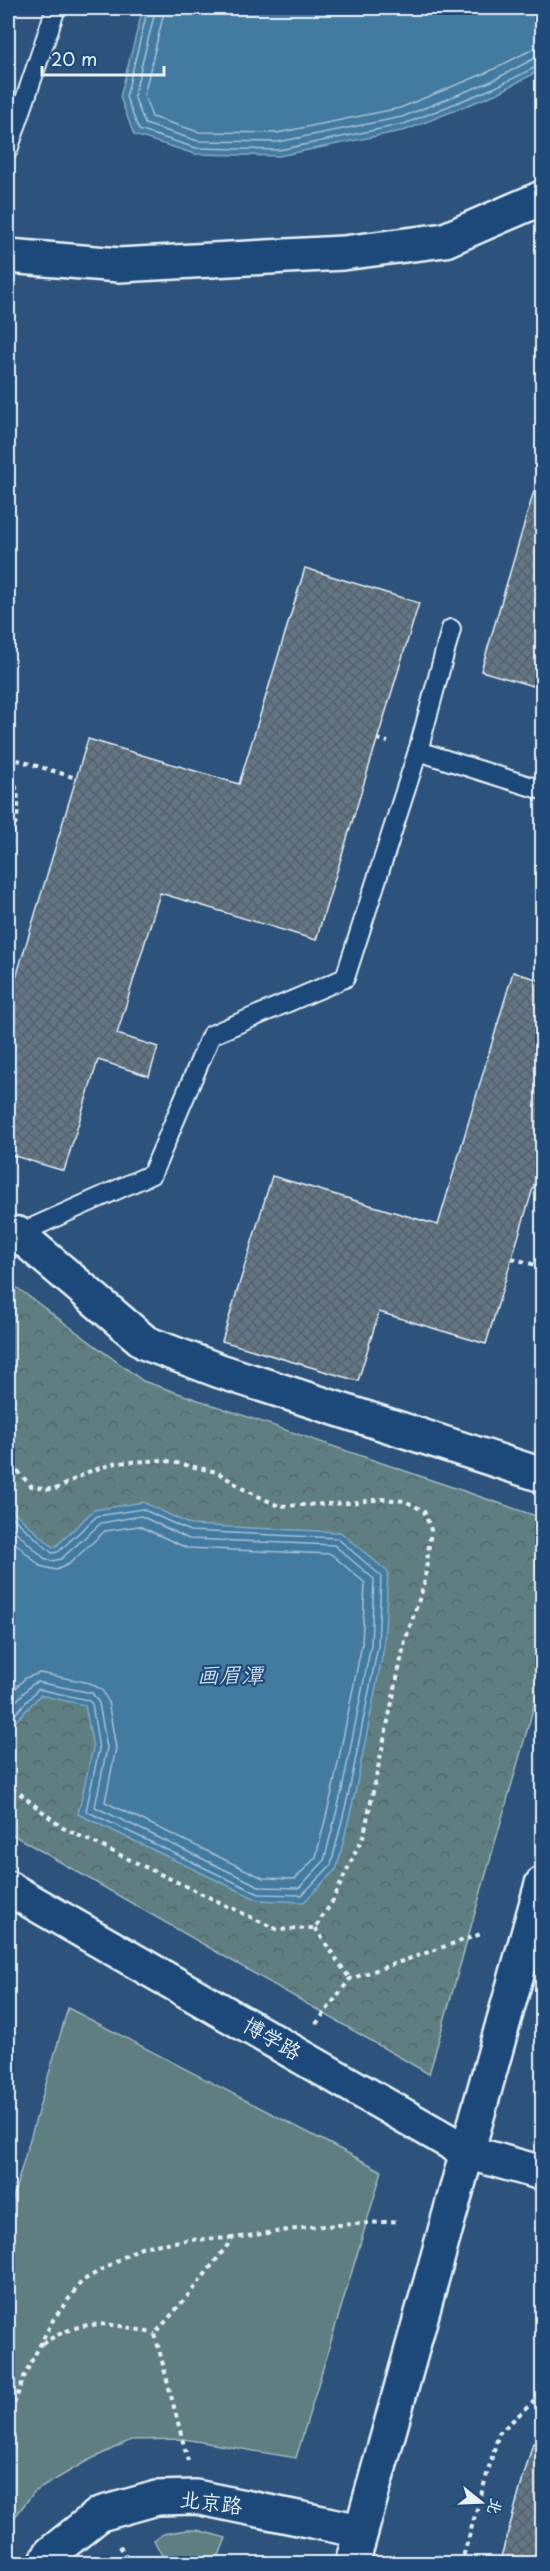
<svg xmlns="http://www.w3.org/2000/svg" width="550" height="2571" viewBox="0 0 550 2571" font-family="'Playpen Sans','LXGW WenKai TC',sans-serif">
<defs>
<pattern id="park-crowns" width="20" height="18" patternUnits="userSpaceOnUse" patternTransform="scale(1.5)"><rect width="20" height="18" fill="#5e7e82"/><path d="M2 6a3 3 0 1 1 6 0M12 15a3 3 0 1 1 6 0" fill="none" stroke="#536669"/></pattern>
<pattern id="building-cross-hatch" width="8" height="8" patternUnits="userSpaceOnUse" patternTransform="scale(1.5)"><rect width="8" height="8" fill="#647685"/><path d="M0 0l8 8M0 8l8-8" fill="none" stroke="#555f68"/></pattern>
</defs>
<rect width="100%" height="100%" fill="#2d537c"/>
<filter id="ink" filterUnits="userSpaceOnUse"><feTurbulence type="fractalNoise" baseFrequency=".0167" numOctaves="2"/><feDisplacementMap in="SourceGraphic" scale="12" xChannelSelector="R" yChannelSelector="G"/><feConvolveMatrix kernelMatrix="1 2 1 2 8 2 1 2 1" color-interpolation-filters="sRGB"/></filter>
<g filter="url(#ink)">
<!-- park -->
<path fill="url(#park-crowns)" stroke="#a3b8bd" stroke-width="1.5" d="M8,1281l135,100 399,137v160l-113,396 -421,-242z"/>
<!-- garden -->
<g fill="#5e7e82" stroke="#a3b8bd" stroke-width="1.5">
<path d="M68,2008l314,163 -86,287 -112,-19 -53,1 -46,22 -51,30 -26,34v-178l2,-8 -2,-1v-124z"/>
<path d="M186,2530h11l29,8 -10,25h-50l-12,-23 9,-6z"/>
</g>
<!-- water -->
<g fill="#437aa0" stroke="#85aac3" stroke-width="1.5">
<path d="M143,8h399v61l-44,24 -92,37 -127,26 -84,-2 -61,-19 -14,-38z"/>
<path d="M8,1500l6,12 40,36 40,-38 49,-8 48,23 149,7 48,40 -4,75 -29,146 -18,75 -33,34 -46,-2 -180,-86 15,-66 -8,-43 -45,-10 -32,35z"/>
</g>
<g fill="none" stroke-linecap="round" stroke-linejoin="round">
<!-- shore -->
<g stroke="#a6c1d5" stroke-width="1.5">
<path d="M148,8l-22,89 13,33 57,18 83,2 125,-26 92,-37 46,-23"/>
<path d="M156,8l-22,88 11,28 53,17 80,1 124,-25 90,-36 43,-23 7,-1"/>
<path d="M165,8l-21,87 8,22 47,15 78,1 123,-25 88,-36 43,-22 11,-3"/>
<path d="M8,1513l44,40 6,-1 39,-36 45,-7 48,22 147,7 44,38 -3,70 -29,146 -18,73 -29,30 -43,-1 -173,-83 13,-62 -7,-45 -4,-4 -50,-11 -30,33"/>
<path d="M8,1524l36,34 8,3 9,-2 40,-36 40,-7 48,23 145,6 40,34 -3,66 -29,145 -18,71 -25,27 -38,-1 -166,-80 12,-59 -8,-45 -7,-10 -55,-11 -7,4 -22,24"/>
<path d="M8,1536l32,30 16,4 13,-6 36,-33 34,-5 48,22 144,6 34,29 -3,61 -29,144 -17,69 -21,22 -32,-1 -158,-76 11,-54 -8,-47 -6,-11 -12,-7 -50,-10 -15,5 -17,19"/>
</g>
</g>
<!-- building -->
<g fill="url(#building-cross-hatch)" stroke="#e8f1f8" stroke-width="1.5">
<path d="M534,491l9,1v197l-62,-18z"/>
<path d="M305,568l114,35 -103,337 -156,-47 -43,141 41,13 -9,29 -51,-16 -34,111 -56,-17v-150l80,-265 151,45z"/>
<path d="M513,972l30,9v174l-57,189 -107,-32 -21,69 -136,-40 50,-165 166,49z"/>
<path d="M533,2443l10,2v119h-44z"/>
</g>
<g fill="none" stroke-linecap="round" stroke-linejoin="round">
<!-- service casing -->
<g stroke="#e8f1f8" stroke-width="22">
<g id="service">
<path d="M8,150l48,-142"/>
<path d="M418,751l124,39"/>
<path d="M18,1234l134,-60 59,-139 134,-57 73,-227 33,-122"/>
</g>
</g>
<!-- minor casing -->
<g stroke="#e8f1f8" stroke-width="38">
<g id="minor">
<path d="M8,256l111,9 224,-12 102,-13 97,-42"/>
<path d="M8,1233l10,1 128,109 74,28 322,104"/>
<path d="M8,1888l459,264 75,21"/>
<path d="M45,2564l6,-11 49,-39 57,-16 39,-1 165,34"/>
<path d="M352,2564l190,-680"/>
</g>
</g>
<!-- path -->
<g stroke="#e8f1f8" stroke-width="4" stroke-dasharray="4.5 4.5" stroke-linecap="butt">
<path d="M377,739l11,3"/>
<path d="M8,757l68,21"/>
<path d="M8,769c15,26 12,48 0,75"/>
<path d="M8,854l4,-16"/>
<path d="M512,1258l30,9"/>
<path d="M8,1418l8,51 15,17 23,4 34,-18 28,-9 47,-3 54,12 28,18 34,16 71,-3 32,-4 23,2 19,10 7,19 -7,55 -19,56 -41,193 -32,68 -17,26 -37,2 -215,-102 -45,-36 -10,-4"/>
<path d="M315,1928l35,51"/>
<path d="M316,2024l34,-45 134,-46"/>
<path d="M42,2344c42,-27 67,-22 113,-10"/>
<path d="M8,2421l18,-49 27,-52 29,-39 59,-34 46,-7 45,-2"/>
<path d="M188,2461l-33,-127 41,-48 37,-48 77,-11 89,-6"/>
<path d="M120,2546l10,18"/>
<path d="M461,2564l38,-131 43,-39"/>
</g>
<!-- service -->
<use href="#service" stroke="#1f4a7a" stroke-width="18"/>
<!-- minor -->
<use href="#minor" stroke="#1f4a7a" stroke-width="33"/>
</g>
</g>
<g text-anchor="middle" stroke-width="4.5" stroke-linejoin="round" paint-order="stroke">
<!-- street labels -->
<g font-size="21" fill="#e8f1f8" stroke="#1f4a7a">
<text transform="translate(272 2039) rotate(30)" y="7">博学路</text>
<text transform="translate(211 2503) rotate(7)" y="7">北京路</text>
</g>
<!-- water labels -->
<g font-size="22" font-style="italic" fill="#cfdfeb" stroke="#1f4a7a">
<text x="230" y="1683">画眉潭</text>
</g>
</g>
<!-- margin -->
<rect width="550" height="2571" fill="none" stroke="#1f4a7a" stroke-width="30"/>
<rect x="15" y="15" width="520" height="2541" fill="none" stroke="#e8f1f8" stroke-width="2" filter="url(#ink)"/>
<!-- north arrow -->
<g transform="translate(481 2502) rotate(108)" stroke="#1f4a7a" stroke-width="4.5" paint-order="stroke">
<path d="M0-4.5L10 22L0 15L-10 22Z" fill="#e8f1f8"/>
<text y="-9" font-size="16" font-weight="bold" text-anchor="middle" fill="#e8f1f8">北</text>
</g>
<!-- scale -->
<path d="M42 66v9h122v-9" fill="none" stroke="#e8f1f8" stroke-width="3"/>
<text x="51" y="66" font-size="18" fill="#e8f1f8" stroke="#1f4a7a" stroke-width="4.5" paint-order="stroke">20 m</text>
</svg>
